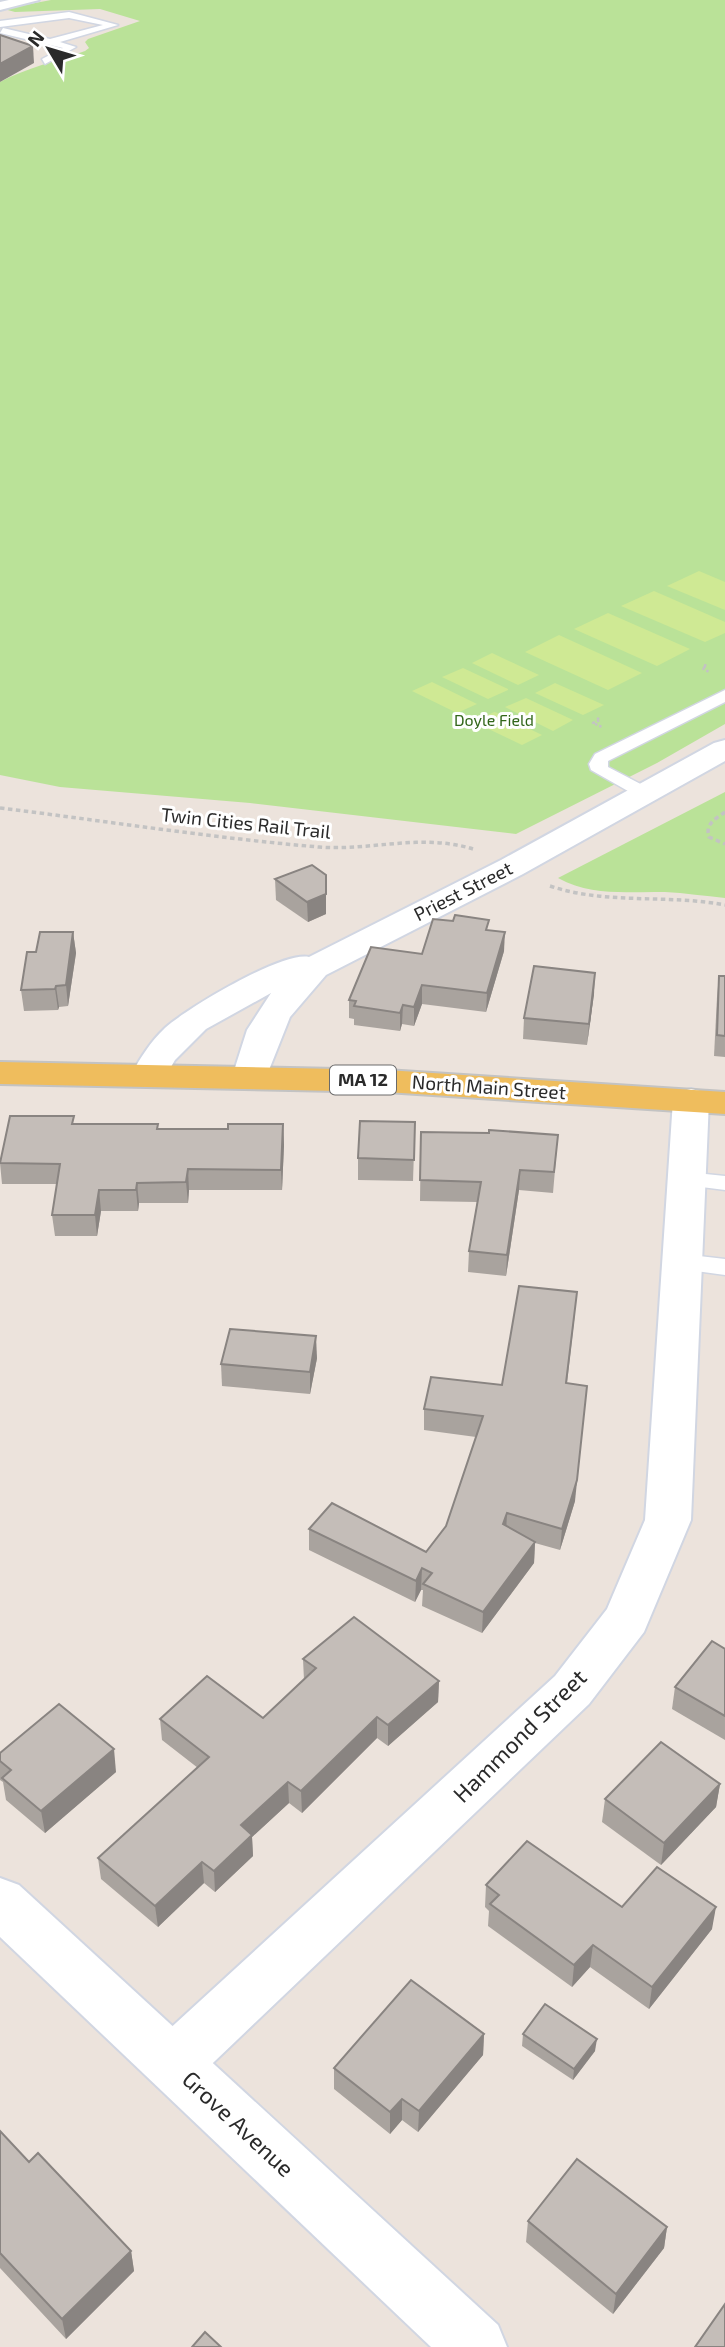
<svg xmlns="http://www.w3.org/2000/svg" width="725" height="2347" viewBox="0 0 725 2347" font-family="'Exo 2',sans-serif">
<rect width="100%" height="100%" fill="#ece3dc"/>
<!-- green -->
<g fill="#bae298">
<path d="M51,0h674v724l-68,39 -141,71 -266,-31 -190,-16 -60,-12v-693c26,-14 57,-21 85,-31l4,-3 -4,-6 3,-3 52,-18 -40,-12 -85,3 -11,-3z"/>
<path d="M725,792v106c-20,-2 -40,-5 -60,-6 -38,-1 -72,5 -107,-14z"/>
</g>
<!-- pitch -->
<g fill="#cfe994">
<path d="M699,571l26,11v28l-58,-24z"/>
<path d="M654,591l71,31v11l-20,9 -84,-36z"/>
<path d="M608,613l82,36 -33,17 -83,-37z"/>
<path d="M559,635l83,38 -34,17 -83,-38z"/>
<path d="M492,653l47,22 -21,10 -46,-22z"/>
<path d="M463,668l45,21v1l-20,9 -46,-22z"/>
<path d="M432,682l45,22 -20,9 -45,-22z"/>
<path d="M555,683l49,22 -21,10 -48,-22z"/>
<path d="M526,698l47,22 -20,11 -48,-24z"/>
<path d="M494,712h1l47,23 -20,10 -48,-23z"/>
</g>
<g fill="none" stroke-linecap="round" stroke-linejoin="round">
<!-- service casing -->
<g stroke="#d1d6e2" stroke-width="3">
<g id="service">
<path d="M69,12l49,13 -58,17 16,5 -31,17 -3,-5 21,-11 -63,-15 3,-5 47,11 53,-14 -34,-7 -69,9v-6z"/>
<path d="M725,690v12l-117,59v6l46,24 3,4 -3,4h-12l-51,-29 -2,-6 6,-10z"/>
<path d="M686,1172l39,4v14l-47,-6 -3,-5 3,-5z"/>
<path d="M682,1254l43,5v16l-51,-7 -4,-6 4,-6z"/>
</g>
</g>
<!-- minor casing -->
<g stroke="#d1d6e2" stroke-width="4">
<path id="minor" d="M691,1089l13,3 5,8 -18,420 -47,112 -55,72 -396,378 -20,8 -20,-8 -8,-19 8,-19 402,-368 52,-67 38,-89 28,-420 5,-8z"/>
</g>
<!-- tertiary casing -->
<g stroke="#d1d6e2" stroke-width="4">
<path id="tertiary" d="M0,1878l19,7 479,440 9,22h-76l-431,-410z"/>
</g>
<!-- secondary casing -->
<g stroke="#d1d6e2" stroke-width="4">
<g id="secondary">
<path d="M9,0h30l-39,10v-8z"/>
<path d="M725,740v21l-202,113 -197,101 -36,42 -27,68 -13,3 -13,-3 -5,-8 15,-47 24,-37 -65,36 -31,31 -14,24 -13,3 -13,-3 -5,-8c10,-17 20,-34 35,-48 21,-19 117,-77 144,-71l192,-97 213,-117z"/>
</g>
</g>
<!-- primary casing -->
<g stroke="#c3c3c3" stroke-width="4">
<path id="primary" d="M0,1062l386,8 339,22v22l-339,-22 -386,-8z"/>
</g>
<!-- path-far1 -->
<g stroke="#c3c3c3" stroke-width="2.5" stroke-dasharray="2.5 2" stroke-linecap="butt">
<path d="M704,665l3,1 -5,2 7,4"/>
<path d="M597,718l3,2 -7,3 9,4"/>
</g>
<!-- path -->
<g stroke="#c3c3c3" stroke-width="3.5" stroke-dasharray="4.5 3.5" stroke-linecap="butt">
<path d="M0,808c106,13 212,30 319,39 53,4 102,-14 154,2"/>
<path d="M725,812c-10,7 -20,12 -16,25l16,7"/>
<path d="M550,886c57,19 117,8 175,19"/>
</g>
<!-- service -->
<use href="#service" fill="#fff" fill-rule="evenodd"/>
<!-- minor -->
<use href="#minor" fill="#fff" fill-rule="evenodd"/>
<!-- tertiary -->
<use href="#tertiary" fill="#fff" fill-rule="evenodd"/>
<!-- secondary -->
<use href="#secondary" fill="#fff" fill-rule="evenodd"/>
<!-- primary -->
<use href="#primary" fill="#efbd5d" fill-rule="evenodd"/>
</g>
<!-- wall -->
<g fill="#a9a39e">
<path d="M275,879l51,35 -18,8 -32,-22z"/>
<path d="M489,931l15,20 -18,61 -64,-8 -8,22 -12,-2 -2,7 -46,-6v-6l-5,-1v-18l73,-46z"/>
<path d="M73,932l3,21 -8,53 -9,1 -1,3 -34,1 -3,-21 15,-38z"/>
<path d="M719,976h6v81l-11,-1 3,-59z"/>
<path d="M594,994l-7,51 -64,-6 1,-21z"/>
<path d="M415,1122l-2,59 -55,-1v-22z"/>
<path d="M75,1124h83v5h70l55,-5 1,21 -2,45h-93l-1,13h-49l-1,8h-37l-4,25h-42l-3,-21 5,-31h-55l-2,-21z"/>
<path d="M421,1132l137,3 -5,58 -34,-3 -13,86 -38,-4 1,-21 8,-49 -57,-1z"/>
<path d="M575,1313l-8,70 8,118 -15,49 -25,-7 -1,20 -52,70 -60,-27 1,-16h-2l-6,12 -106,-52v-21l117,23 20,-26 30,-89 -52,-7v-21l78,-24z"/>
<path d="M317,1358l-7,36 -88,-8 -1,-22z"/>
<path d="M725,1649v91l-53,-31 3,-22z"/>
<path d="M303,1659l136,22 -1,21 -50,44 -11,-8 -75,75 -13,-10 -37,34 1,19 -38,36 -11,-9 -46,44 -57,-48 -3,-21 100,-90 -36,-28 -2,-21 103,-1 41,-38z"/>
<path d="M0,1753l116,19 -71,61 -39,-33 -3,-18 -3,-2z"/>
<path d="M720,1784l-4,23 -55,58 -59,-43 3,-23z"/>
<path d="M486,1885l136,22 90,22 -63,80 -59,-42 -18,20 -84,-61 1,-15 -4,-4z"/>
<path d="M484,2034l-1,21 -65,77 -16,-12 -12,14 -56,-45v-21z"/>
<path d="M523,2034l72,17 -22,29 -51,-34z"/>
<path d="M0,2131l29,31 102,89 3,20 -68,68 -66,-71z"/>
<path d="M528,2221l139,6 -3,21 -51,66 -87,-72z"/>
</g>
<!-- shaded-wall -->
<g fill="#898481">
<path d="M33,46l1,17 -34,19v-18z"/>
<path d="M326,875v39l-18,8 -1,-20z"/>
<path d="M73,932l3,21 -8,53 -2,-21z"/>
<path d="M505,932l-1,19 -18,61 1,-19z"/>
<path d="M595,973l-1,21 -7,51 2,-21z"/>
<path d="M422,985v19l-8,22v-19z"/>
<path d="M56,986l3,21 -1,3 -3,-21z"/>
<path d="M403,1005l-1,19 -2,7v-18z"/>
<path d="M283,1124l1,21 -2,45 -1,-20z"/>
<path d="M188,1169l1,21 -1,13 -2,-21z"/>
<path d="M520,1170l-1,20 -13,86 1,-21z"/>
<path d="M137,1183l2,20 -1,8 -2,-21z"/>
<path d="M99,1190l2,21 -4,25 -2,-21z"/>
<path d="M316,1336l1,22 -7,36v-22z"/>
<path d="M587,1386l-12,115 -15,49 2,-21z"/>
<path d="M507,1513l-1,21 -3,-10z"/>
<path d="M535,1542l-1,21 -52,70 1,-21z"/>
<path d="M422,1568l-1,22 -6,12 1,-21z"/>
<path d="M439,1681l-1,21 -50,44v-21z"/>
<path d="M377,1717v21l-75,75 -1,-22z"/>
<path d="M114,1749l2,23 -71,61 -4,-22z"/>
<path d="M288,1782l1,21 -37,34 1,19 -38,36 -1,-21 27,-46z"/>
<path d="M720,1784l-4,23 -55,58 3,-22z"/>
<path d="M202,1862l2,21 -46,44 -3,-21z"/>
<path d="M716,1907l-4,22 -63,80 3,-22z"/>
<path d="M593,1945l-3,22 -18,20 2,-22z"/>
<path d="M484,2034l-1,21 -65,77 1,-21z"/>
<path d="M597,2039l-2,12 -22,29 1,-11z"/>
<path d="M402,2099v21l-12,14v-22z"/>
<path d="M667,2227l-3,21 -51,66 3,-20z"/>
<path d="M131,2251l3,20 -68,68 -4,-20z"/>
</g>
<!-- building -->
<g fill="#c4bdb8" stroke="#898481" stroke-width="2">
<path d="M0,35l33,11 -33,18z"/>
<path d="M312,865l14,10v19l-19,8 -32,-23z"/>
<path d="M455,915l34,5 -3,10 19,2 -18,61 -65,-8 -8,22 -11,-2 -3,8 -46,-7 2,-5 -7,-1 22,-53 51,7 11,-35 20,2z"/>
<path d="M40,932h33l-7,53 -10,1 -1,3 -34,1 6,-38h9z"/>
<path d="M534,966l61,7 -6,51 -65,-6z"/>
<path d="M719,976h6v60l-8,-1z"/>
<path d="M10,1116h64l-2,8h86l-1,5h71v-5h55l-2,46 -93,-1 -2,13 -49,1 -1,7h-37l-4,25h-43l8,-51 -60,-1z"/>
<path d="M360,1121l55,1 -1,38 -56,-2z"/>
<path d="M489,1130l69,5 -4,37 -34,-2 -13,85 -38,-4 12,-69 -61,-2 1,-48 68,1z"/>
<path d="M519,1286l58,6 -11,91 21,3 -10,94 -15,49 -55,-16 -4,11 32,18 -52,70 -60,-28 9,-11 -10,-5 -6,13 -107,-52 23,-26 94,49 20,-26 37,-110 -59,-7 7,-32 71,8z"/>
<path d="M230,1329l86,7 -6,36 -89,-8z"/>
<path d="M354,1617l85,64 -51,44 -11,-8 -76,74 -13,-9 -47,43 11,10 -38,36 -12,-9 -47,44 -57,-48 111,-101 -49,-38 47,-43 56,42 53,-50 -13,-9z"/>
<path d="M712,1641l13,8v67l-50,-29z"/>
<path d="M59,1704l55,45 -73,62 -39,-33 9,-8 -11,-9v-8z"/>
<path d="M661,1742l59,42 -56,59 -59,-44z"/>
<path d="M527,1841l95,66 35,-40 59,40 -64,80 -59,-42 -19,20 -84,-61 9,-9 -13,-10z"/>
<path d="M411,1980l73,54 -65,77 -17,-12 -12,13 -56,-44z"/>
<path d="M545,2004l52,35 -23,30 -51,-35z"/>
<path d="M0,2131l29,31 9,-9 93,98 -69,68 -62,-66z"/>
<path d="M577,2159l90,68 -51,67 -88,-73z"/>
<path d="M725,2304v43h-30z"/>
<path d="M205,2332l16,15h-29z"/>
</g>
<g text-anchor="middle" stroke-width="6" stroke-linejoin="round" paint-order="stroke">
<!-- far-park labels -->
<g font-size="16" fill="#32661a" stroke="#fff">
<text x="494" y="726">Doyle Field</text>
</g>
<!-- shield labels -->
<rect fill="#fff" stroke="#6a6a6a" stroke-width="2" x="330" y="1065.5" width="66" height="29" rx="5"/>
<g font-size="18" font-weight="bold" fill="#2a2a2a">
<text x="363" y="1086">MA 12</text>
</g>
<!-- street labels -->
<g font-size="19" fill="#2a2a2a" stroke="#fff">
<text transform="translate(246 823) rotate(6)" y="7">Twin Cities Rail Trail</text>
<text transform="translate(463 891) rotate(-27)" y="7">Priest Street</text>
<text transform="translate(489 1087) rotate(4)" y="7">North Main Street</text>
</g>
<!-- near-street labels -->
<g font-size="23" fill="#2a2a2a" stroke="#fff">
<text transform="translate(520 1736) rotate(-45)" y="8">Hammond Street</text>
<text transform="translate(238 2124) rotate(43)" y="8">Grove Avenue</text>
</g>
</g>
<!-- north arrow -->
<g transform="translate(49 49) rotate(308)" stroke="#ffffff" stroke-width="5" paint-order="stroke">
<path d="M0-5L12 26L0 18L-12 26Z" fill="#2a2a2a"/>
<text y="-10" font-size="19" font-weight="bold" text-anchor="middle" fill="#2a2a2a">N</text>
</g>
</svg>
